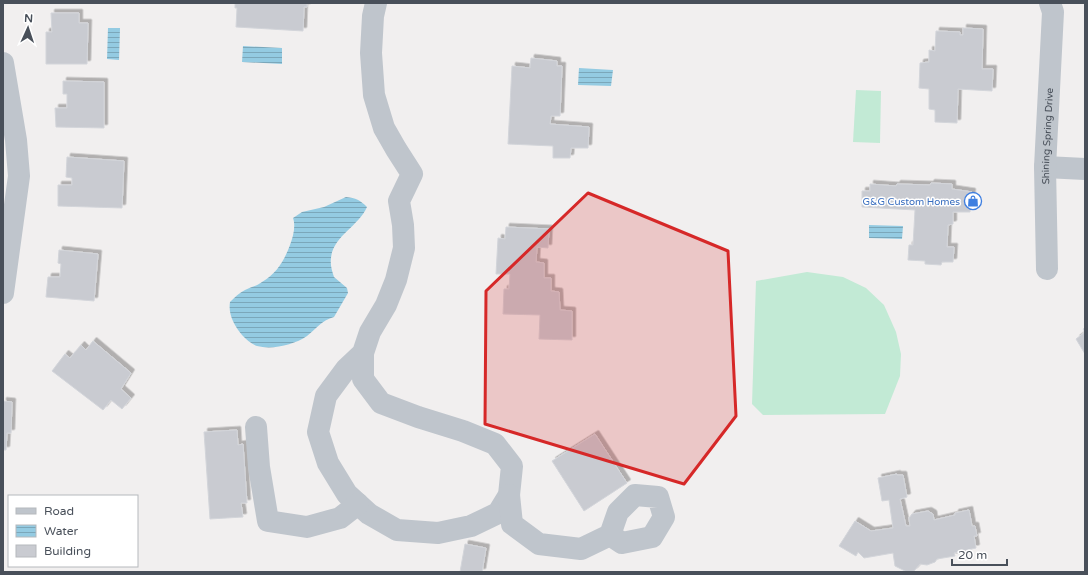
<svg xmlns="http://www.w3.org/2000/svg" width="1088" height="575" viewBox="0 0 1088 575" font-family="'Varela Round',sans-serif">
<defs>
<pattern id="water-rules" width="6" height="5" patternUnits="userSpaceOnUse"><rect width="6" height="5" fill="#94cbe2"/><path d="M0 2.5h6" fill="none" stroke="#7ba7ba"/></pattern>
<filter id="shadow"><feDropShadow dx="3.5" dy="-3.5" stdDeviation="0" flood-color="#0004"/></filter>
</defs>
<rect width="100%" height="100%" fill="#f1efef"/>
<!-- pitch -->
<g fill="#c2ead5">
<path d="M856,90l25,1 -1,52 -27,-1z"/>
<path d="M807,272l36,5 23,11 18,17 12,27 5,22 -1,22 -15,38 -122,1 -11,-11 4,-123z"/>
</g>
<!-- water -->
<g fill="url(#water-rules)">
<path d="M108,28h12l-1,32 -12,-1z"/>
<path d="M243,46l39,2v16l-40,-2z"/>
<path d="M579,68l34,2 -2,16 -33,-1z"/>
<path d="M346,197c10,1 14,3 21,10 -8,19 -34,29 -36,51 -1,6 1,13 3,19l13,11 1,5 -14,24c-12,3 -18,12 -27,19 -13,9 -35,14 -50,10 -6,-2 -11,-7 -15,-11 -8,-10 -14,-21 -12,-33 5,-5 9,-9 15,-12 6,-3 12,-4 17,-8 15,-9 22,-21 28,-37 3,-8 6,-19 3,-27l9,-6 22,-5z"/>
<path d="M869,225l34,1 -1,13 -33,-1z"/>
</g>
<!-- building -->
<g fill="#c9cbd1" stroke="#d3d5da" filter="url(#shadow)">
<path d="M235,3h72v4h-3l-1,24 -67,-4 1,-19h-2z"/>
<path d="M51,13h28v10h9l-1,41h-41v-32h6z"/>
<path d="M963,28l20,1 -1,40h11l-1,22 -34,-2 -1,34 -22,-1v-12l-6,-1v-20l-10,-1 1,-25 9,-1v-12l6,1 1,-20 24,1v3h3z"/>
<path d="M531,58l26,3v5h5l-2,50h-9l-1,8 39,3 -1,21h-17l-1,10h-17v-12l-45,-2 4,-78 18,2z"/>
<path d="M63,81l41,1v46l-48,-1 -1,-19h12v-14h-4z"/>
<path d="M67,157l57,4 -2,47 -64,-2v-21h14v-7l-6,-1z"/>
<path d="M931,183l21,1v5l20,3 -2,20h-17v12l-5,1 -1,22h7l-1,15h-11l-1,3 -16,-1v-3l-17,-1 1,-15h4l2,-35 -53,-3v-16h8v-7l26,2 1,-2 33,1z"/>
<path d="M506,227l43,2 -1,19 -11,-1 -1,15 8,1v15h7v13l8,1 1,18 12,1v29l-33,-1 1,-24 -37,-1 1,-25h5l1,-15h-14l2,-36 7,1z"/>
<path d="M59,250l39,4 -4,47 -48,-4 2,-20h12l1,-13 -3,-1z"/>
<path d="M1085,328v26l-9,-15 9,-7 -2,-3z"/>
<path d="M93,341l38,32 -10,16 10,9 -9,11 -11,-9 -8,10 -51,-39 13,-17 5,4 11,-13 5,5z"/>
<path d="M3,401l9,1 -1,31h-4l-1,17h-3z"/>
<path d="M237,430l1,15 5,-1 4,59h-6l2,14 -33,2 -6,-87z"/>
<path d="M595,434l32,49 -43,28 -32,-50z"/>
<path d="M897,474v1h6l4,22 -7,2 6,27h4l-1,-8 3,-4 16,-3 5,3 1,6 21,-5v-2l14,-3 3,16h3l2,10h-3l2,12 -22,5 1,3 -18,3 -2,3 -8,3 -7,-1 -6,7 -7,1 -12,-6 -2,-13 -29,5 -6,-6 -2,4 -17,-10 16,-25 16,10 22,-3 -4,-28 -7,1 -4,-23z"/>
<path d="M465,544l21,4 -4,24h-22z"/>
</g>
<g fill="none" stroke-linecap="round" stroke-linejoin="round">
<!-- minor -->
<g stroke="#bfc5cc" stroke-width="22">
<path d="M3,63l13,77 3,36 -16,117"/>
<path d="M1045,167l40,2"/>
<path id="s1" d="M1047,269l-2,-102 8,-155 -3,-9"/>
<path d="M363,353l-17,16 -20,27 -8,36 10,31 19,31 22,20 28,16 41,3 33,-7 27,-13 11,-18 3,-29 -17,-22 -32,-13 -45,-14 -37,-14 -18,-24v-26l7,-21 16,-27 10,-25 8,-32 -1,-23 -4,-24 13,-27 -16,-25 -12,-21 -10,-33 -3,-42 2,-37 3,-13"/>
<path d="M256,427l3,40 9,54 39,6 33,-9 18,-14"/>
<path d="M509,495l3,29 27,20 42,5 29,-14 8,-23 17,-17 23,2 6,20 -12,20 -30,6 -12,-8"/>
</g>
</g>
<!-- marked area -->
<path fill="#d62828" fill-opacity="0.2" stroke="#d62828" stroke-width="3" stroke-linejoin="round" d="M588,193l140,58 8,165 -52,68 -199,-60 1,-133z"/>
<!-- icons -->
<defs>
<g id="shop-ring" transform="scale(0.9)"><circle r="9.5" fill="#fff" stroke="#3f7fe0" stroke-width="1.5"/><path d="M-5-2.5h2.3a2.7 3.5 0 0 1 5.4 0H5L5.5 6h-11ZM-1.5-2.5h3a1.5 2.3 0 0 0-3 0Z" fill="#3f7fe0"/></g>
</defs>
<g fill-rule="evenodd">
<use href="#shop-ring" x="973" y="201"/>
</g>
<g text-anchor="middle" stroke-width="3" stroke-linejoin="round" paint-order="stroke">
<!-- street labels -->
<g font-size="10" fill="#49505a" stroke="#fff">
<text dy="4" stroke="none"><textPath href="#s1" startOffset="133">Shining Spring Drive</textPath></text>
</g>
<!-- shop labels -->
<g font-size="10" fill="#366cbe" stroke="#fff" text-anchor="end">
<text x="960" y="205">G&amp;G Custom Homes</text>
</g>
</g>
<!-- border -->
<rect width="1088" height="575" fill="none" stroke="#49505a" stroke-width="8"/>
<!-- legend -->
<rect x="8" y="495" width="130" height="72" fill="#ffffff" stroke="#b6b9bd"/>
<rect x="16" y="508" width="20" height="6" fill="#bfc5cc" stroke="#b6b9bd"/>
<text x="44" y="515" font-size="12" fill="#49505a">Road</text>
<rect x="16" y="525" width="20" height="12" fill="url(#water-rules)" stroke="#b6b9bd"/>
<text x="44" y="535" font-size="12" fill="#49505a">Water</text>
<rect x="16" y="545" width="20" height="12" fill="#c9cbd1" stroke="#b6b9bd"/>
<text x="44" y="555" font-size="12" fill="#49505a">Building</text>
<!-- north arrow -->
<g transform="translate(28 28) rotate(3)" stroke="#ffffff" stroke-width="3" paint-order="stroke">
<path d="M0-3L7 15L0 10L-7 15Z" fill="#49505a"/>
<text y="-6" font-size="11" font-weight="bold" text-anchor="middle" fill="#49505a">N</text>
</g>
<!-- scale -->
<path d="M952 559v6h55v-6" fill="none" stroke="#49505a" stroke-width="2"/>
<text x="958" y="559" font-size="12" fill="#49505a" stroke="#ffffff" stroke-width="3" paint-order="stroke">20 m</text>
</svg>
